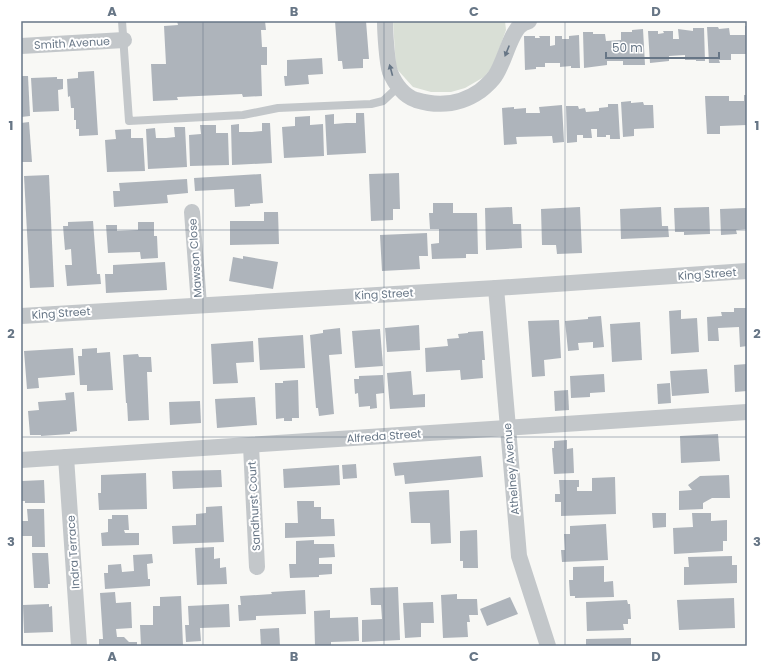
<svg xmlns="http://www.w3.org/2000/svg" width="768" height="667" viewBox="0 0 768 667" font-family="Poppins,sans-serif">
<rect width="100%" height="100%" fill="#f8f8f5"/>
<!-- green -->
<path fill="#d9dfd6" d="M393,21h112l1,9 -13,36 -9,11 -19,11 -14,4h-20l-18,-5 -17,-19z"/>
<!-- building -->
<g fill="#aeb4bb">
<path d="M177,21h88l1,9h-5l1,17h5v18h-6l1,31 -19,1 -1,-3 -65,3 1,3 -25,1 -2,-37h15l-2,-38 14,-1z"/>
<path d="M335,21h31l3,38h-6v9l-20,1 -1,-8h-4z"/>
<path d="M745,26h2v28h-16v6h-12l1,3h-11l-2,-36h11l1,2 10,-1 1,7h15z"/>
<path d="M693,28h11l1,33h-9v-1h-11v-5l-16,1v5l-19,2 -2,-32h10v3l6,-1 -1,-2h10v8h6l-1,-10 15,2z"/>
<path d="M643,29l2,36h-22v-4h-16v4l-23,3 -1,-36h10v2h12l1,7 15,-1v-8h11v-2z"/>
<path d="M579,35l1,33h-9v-2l-11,1v-4h-15v4h-9v2l-11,1 -1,-34h11v2h5l-1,-2h11v10l5,-1v-9h7v3h7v-3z"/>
<path d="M322,58l1,16 -15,1 1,9 -24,2 -1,-10h3v-16z"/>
<path d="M94,71l4,64 -19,1v-7h-3v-9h-2v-12h-3l-1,-12 -2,1 -1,-18 11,-1v-6z"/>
<path d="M21,76h7l2,40 -9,1z"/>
<path d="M57,77v2h6v10l-5,1 1,21 -26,1 -2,-34z"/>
<path d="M744,95h3v30l-27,1v8h-13l-2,-38h24v5h15z"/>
<path d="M631,101v2l12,-1 1,3h9l1,23 -20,1v7l-11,1 -2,-35z"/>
<path d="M608,104h10l2,35h-10v-4h-4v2h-9v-8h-6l1,9h-9v-3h-6v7l-10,1 -1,-37h12l1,3 6,-1 1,4 13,-1v-3l9,-1z"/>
<path d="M562,105l2,37 -11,1 -1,-7 -36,1 1,7 -13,1 -2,-37 12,-1v2l12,-1v5h14l-1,-6z"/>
<path d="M356,113h8l2,40 -39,2 -2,-40 9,-1v10l12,-1h10z"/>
<path d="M310,116v9l13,-1 1,32 -40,2 -2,-31 13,-1v-9z"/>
<path d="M29,122l3,40h-11v-39z"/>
<path d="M262,123h8l2,40 -40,2 -1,-40 8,-1v8h13l10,-1z"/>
<path d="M200,125h16v8h12l1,32 -39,1 -1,-31 12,-1z"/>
<path d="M174,127h11l2,40 -39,2 -2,-40 9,-1 1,10h10l9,-1z"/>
<path d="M131,129v9h12l2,33 -38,1 -2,-32 11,-1 -1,-9z"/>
<path d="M399,173l1,36h-7v11l-22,1 -2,-47z"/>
<path d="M261,174l2,29 -13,1v2l-15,1 -1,-18 -39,2 -1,-13z"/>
<path d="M49,175l5,112 -24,1 -6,-112z"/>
<path d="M187,179l1,14 -21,2 1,8 -54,4 -1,-16h7l-1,-8z"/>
<path d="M433,203h20v10h24l1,41h-12v4l-34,1 -1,-15 8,-1v-14h-9l-1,-16h4z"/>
<path d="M512,207l1,17h8l1,24 -36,2 -1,-42z"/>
<path d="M580,207l2,46 -25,1 -1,-9h-14l-1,-36z"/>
<path d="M661,207l1,19h6l1,11 -48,2 -1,-30z"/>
<path d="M709,207l1,27 -26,1v-3h-9l-1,-24z"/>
<path d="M746,208l1,21 -11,1 1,4 -16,1 -1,-26z"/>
<path d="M264,212h14l1,32 -49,1v-24h34z"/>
<path d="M93,221l4,53h3l1,10 -34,2 -2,-21h7l-1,-16 -6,1 -2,-24h5v-4z"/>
<path d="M138,222h16v14h3l1,22 -17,1 -1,-7 -32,1 -2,-28h11v6l21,-1z"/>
<path d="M427,233l1,23h-9l1,13 -38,2 -2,-36z"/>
<path d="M243,256l35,6 -5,27 -44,-8 4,-24 10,2z"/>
<path d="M165,262l2,28 -61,3 -1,-19h8v-9z"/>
<path d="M734,308h13v38l-7,1 -1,-20 -21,1 1,13h-11l-1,-24 15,-1 -1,-4h13z"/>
<path d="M681,310v9l16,-1 2,34 -28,2 -2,-43z"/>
<path d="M601,316l3,31 -11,1v-6l-15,1 1,7 -11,1 -3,-30 23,-2v-2z"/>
<path d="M559,320l2,38 -17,2 1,16 -13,1 -4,-56z"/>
<path d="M640,322l2,38 -30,2 -2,-38z"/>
<path d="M419,325l1,25 -33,2 -2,-24z"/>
<path d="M340,328l2,26 -13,1 5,59 -15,2 -1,-8h-2l-6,-73 13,-2v-3z"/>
<path d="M380,329l3,37 -28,2 -3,-37z"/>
<path d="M483,331l2,29h-3l1,18 -22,2 -1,-10 -34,2 -1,-24 23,-2 -1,-7 12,-1 -1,-4 10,-1v-1z"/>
<path d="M303,335l2,33 -45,2 -2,-32z"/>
<path d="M253,341l1,21 -18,1 2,20 -25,1 -2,-40z"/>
<path d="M73,348l2,27 -37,3 1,10 -12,1 -3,-38z"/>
<path d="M97,348v5l13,-1 3,38 -26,1v-6h-7l-2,-29h4v-7z"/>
<path d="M138,354l1,3h12l1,15h-5l2,48 -21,1 -1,-18h-1l-3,-48z"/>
<path d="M747,364v27l-12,1 -1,-27z"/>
<path d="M707,369l2,24 -37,3 -2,-25z"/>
<path d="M411,371l2,24 12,-1v13l-35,2 -3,-36z"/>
<path d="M604,374l1,18 -15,1v4l-19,1 -1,-22z"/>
<path d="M383,375l1,18 -8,1 1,14 -7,1v-3l-11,1 -1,-14 -3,1 -1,-15h5v-3z"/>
<path d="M298,380l1,38h-7v3h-8v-3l-8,1 -1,-36h8v-2z"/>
<path d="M670,383l1,20 -13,1 -1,-20z"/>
<path d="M568,390l1,20 -14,1 -1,-20z"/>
<path d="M74,392l3,39 -7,1v2l-29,2v-1h-11l-2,-24 11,-1 -1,-8 28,-2 -1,-7z"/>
<path d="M255,397l2,28 -40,3 -2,-29z"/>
<path d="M200,401l1,22 -31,2 -1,-23z"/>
<path d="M718,434l2,27 -39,2 -1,-27z"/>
<path d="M567,440v9l6,-1 1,25 -20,1 -2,-26h2v-7z"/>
<path d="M481,456l2,21 -78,7 -1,-9 -9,1 -2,-13z"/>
<path d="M356,464l1,14 -14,1 -1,-14z"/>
<path d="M339,465l1,20 -56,3 -1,-19z"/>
<path d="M221,470l1,17 -49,2 -1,-18z"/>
<path d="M146,473l1,36 -48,1 -1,-17h3v-18z"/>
<path d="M729,475l1,23h-18l-9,5v6l-24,1v-19l13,-1 -4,-5 12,-9z"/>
<path d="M615,477l1,37 -55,2v-14h-6v-8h5l-1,-14h20v7h-2v4h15v-13z"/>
<path d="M44,480l1,23h-20v-2h-4l1,-20z"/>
<path d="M449,490l2,53 -20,1 -1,-21h-19l-2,-31z"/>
<path d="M297,501h17v6h7v12h13l1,17 -50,2v-15h13z"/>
<path d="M222,506l2,36 -51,2 -1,-18 24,-1v-11l10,-1v-6z"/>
<path d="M27,509h17l1,38h-13v-11h-11v-15h7z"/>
<path d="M652,513h14v14l-13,1z"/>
<path d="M692,513h19v8l16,-1v21h-4v10l-49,3 -1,-26 20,-1z"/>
<path d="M112,515h16l1,15h-5l1,3h14v12l-37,1 -1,-13 7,-1v-13h4z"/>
<path d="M606,524l2,36 -46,2 -1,-12h4l-1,-16h6v-8z"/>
<path d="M477,530l1,38h-15v-7h-3v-30z"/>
<path d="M314,540v4h20l1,13 -16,1v6h13v10l-13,1v2l-29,1 -1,-14h7v-23z"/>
<path d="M214,547v12l6,-1v10l6,-1 1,17 -30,1 -2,-37z"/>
<path d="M32,553h16l2,31h-2v4h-14z"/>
<path d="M152,554l1,9 -6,1 1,15h2v7l-45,3 -1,-16h4v-8l13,-1 1,8 12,-1 -1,-16z"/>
<path d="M732,556v9h5v18l-53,2v-18h5l-1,-10z"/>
<path d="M604,566v16l9,-1 1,16 -39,1v-2h-5l-1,-16h4v-13z"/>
<path d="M398,587l2,53 -38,2v-22l20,-1 -1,-14h-10l-1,-17z"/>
<path d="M305,590l1,24 -50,2v4l-17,1 -1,-16h3l-1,-9 32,-2 -1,-2z"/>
<path d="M115,592l1,11 15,-1 1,26 -16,1 1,8h7l5,5h8v4h-38v-7h4l-3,-46z"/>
<path d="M457,594v5h20l1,16h-9l1,7h-3l1,15 -25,1 -2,-43z"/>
<path d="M181,596l2,50h-42l-1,-21h13v-19h7v-9z"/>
<path d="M510,597l8,17 -31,12 -7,-17z"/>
<path d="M734,598l1,30 -56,2 -2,-30z"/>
<path d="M627,600l1,4h2l1,15h-3v5h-5l1,6 -37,1 -1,-29z"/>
<path d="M433,602l1,21h-13v14l-16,1 -2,-35z"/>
<path d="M49,604v3l3,-1 1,26 -29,1 -1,-28z"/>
<path d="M229,604l1,23 -30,1 1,13 -15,1 -1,-17h4l-1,-19z"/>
<path d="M330,610v8l28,-1 1,24 -28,1v4h-16l-1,-35z"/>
<path d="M279,628l1,18h-19l-1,-17z"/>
<path d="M631,638v8h-45v-7z"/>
</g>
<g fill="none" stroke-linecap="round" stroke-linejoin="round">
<!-- lane -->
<path stroke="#c3c7ca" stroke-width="8" d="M122,21l7,100 114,-6 35,-7 93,-4 12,-3 15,-14"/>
<!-- street -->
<g stroke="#c3c7ca" stroke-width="16">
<path d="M385,21c0,11 2,42 5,51 5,12 14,24 26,28 23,7 44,5 64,-9 5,-4 11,-9 15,-15 9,-12 15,-43 26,-51 2,-2 6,-3 8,-4"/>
<path d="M21,46l103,-6"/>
<path d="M192,212l7,93"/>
<path d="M496,288l23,268 29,90"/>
<path d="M21,316l475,-28 251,-17"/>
<path d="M251,446l6,121"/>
<path d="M66,457l13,189"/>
<path d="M21,460l726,-48"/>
</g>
</g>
<!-- one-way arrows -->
<defs><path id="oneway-solid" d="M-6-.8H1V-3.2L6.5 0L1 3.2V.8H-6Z"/></defs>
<g fill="#677686">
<use href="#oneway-solid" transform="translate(507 51) rotate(112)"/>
<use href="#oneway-solid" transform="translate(391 70) rotate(-105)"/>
</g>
<!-- grid -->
<path fill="none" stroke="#677686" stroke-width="1" stroke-opacity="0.55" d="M203,21v625M384,21v625M565,21v625M21,230h726M21,437h726"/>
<g text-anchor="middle" stroke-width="4" stroke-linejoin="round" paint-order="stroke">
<!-- street labels -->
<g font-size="11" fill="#677686" stroke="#fff">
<text transform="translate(72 43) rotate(-3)" y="4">Smith Avenue</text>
<text transform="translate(195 258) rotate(-94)" y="4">Mawson Close</text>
<text transform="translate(707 274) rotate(-4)" y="4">King Street</text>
<text transform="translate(384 294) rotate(-3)" y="4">King Street</text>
<text transform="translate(61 313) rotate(-4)" y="4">King Street</text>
<text transform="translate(384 436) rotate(-4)" y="4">Alfreda Street</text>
<text transform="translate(511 469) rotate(-95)" y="4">Athelney Avenue</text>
<text transform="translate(254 506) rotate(-93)" y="4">Sandhurst Court</text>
<text transform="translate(73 552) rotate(-94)" y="4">Indra Terrace</text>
</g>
</g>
<!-- border -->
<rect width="768" height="667" fill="none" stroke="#ffffff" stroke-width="44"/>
<!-- scale -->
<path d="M606 52v6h113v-6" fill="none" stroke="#677686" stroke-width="2"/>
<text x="612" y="52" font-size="12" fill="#677686" stroke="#ffffff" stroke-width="3" paint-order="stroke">50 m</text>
<rect x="22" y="22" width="724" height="623" fill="none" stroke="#677686" stroke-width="1.5"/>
<g font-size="13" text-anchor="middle" font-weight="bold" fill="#677686">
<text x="112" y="16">A</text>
<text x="294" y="16">B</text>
<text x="474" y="16">C</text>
<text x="656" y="16">D</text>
<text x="11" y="130">1</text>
<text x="757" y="130">1</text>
<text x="11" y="338">2</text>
<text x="757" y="338">2</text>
<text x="11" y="546">3</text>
<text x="757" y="546">3</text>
<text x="112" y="661">A</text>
<text x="294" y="661">B</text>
<text x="474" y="661">C</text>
<text x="656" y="661">D</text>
</g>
</svg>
